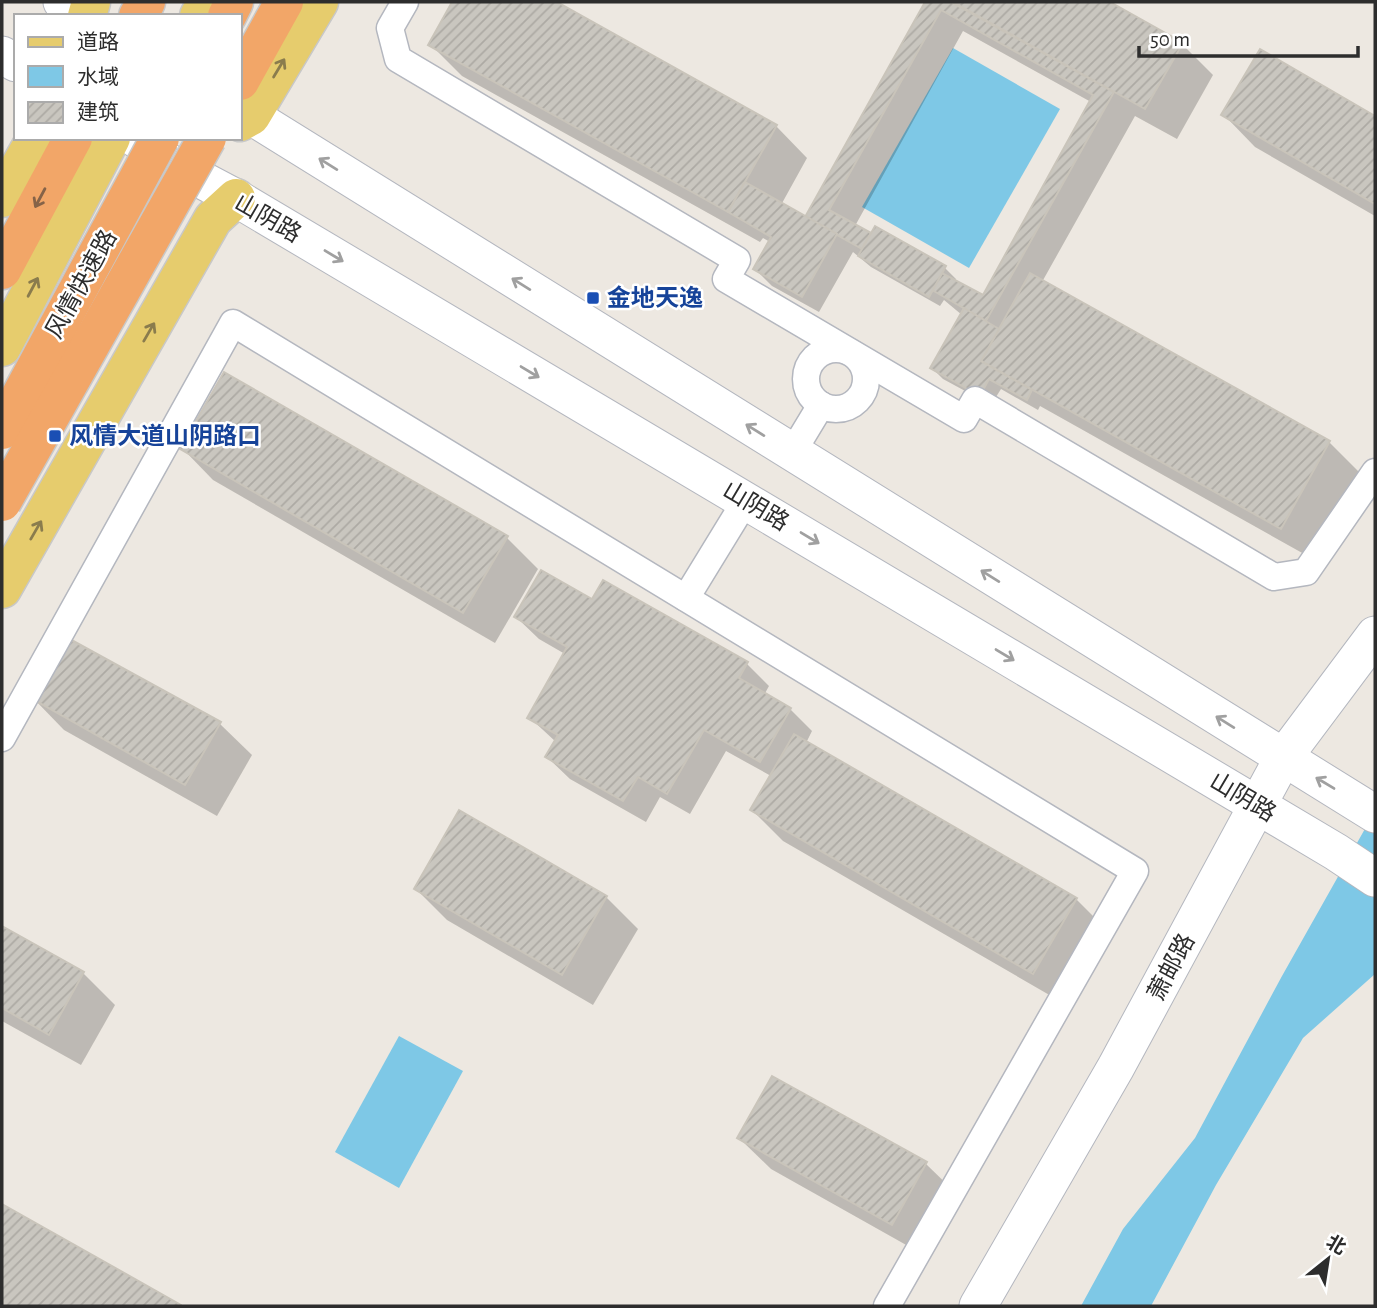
<svg xmlns="http://www.w3.org/2000/svg" width="1377" height="1308" viewBox="0 0 1377 1308" font-family="'Alegreya Sans','Noto Sans SC',sans-serif">
<defs>
<pattern id="building-hatch" width="6" height="6" patternUnits="userSpaceOnUse" patternTransform="scale(1.75)"><rect width="6" height="6" fill="#c9c6bf"/><path d="M-1 1l2-2M0 6l6-6M5 7l2-2" fill="none" stroke="#adaaa4"/></pattern>
</defs>
<rect width="100%" height="100%" fill="#ede8e1"/>
<!-- water -->
<g fill="#7ec8e6">
<path d="M953,48l107,61 -91,159 -107,-61z"/>
<path d="M1375,811v163l-72,64 -87,147 -65,121h-70l42,-77 72,-91 87,-162z"/>
<path d="M399,1036l64,35 -64,117 -64,-36z"/>
</g>
<!-- shadow -->
<g fill="#0003" fill-rule="evenodd">
<path d="M454,2h99l223,124 31,32 -26,47 25,14 121,-217h179l76,42 31,31 -36,64 -42,-23 -93,166 287,160 31,31 -47,86 -273,-153 -2,4 -37,-21 -10,16 -48,-26 -11,-11 30,-53 -18,-15 -4,6 -69,-39 -18,-15 -34,60 -47,-26 -17,-17 15,-27 -7,-4 -3,4 -298,-166 -32,-32zM963,31l128,71 -107,196 -30,-16 2,-3 -11,-11 -74,-32 -16,-10z"/>
<path d="M1260,52l115,66v98l-120,-69 -31,-32z"/>
<path d="M182,448l325,90 31,31 -43,74 -282,-163z"/>
<path d="M604,582l143,82 22,22 -5,9 26,14 22,22 -6,12 270,156 32,32 -43,73 -282,-163 -31,-31 19,-34 -45,-25 -36,63 -30,-17 -14,25 -76,-43 -23,-22 9,-15 -27,-25 36,-63 -26,-15 -23,-22 77,-15z"/>
<path d="M66,639l154,85 32,31 -35,61 -153,-86 -31,-32z"/>
<path d="M460,813l146,84 32,32 -45,76 -146,-85 -31,-31z"/>
<path d="M2,928l81,45 32,32 -34,60 -79,-44z"/>
<path d="M773,1079l153,85 32,31 -34,60 -153,-86 -32,-31z"/>
<path d="M2,1206l178,100h-178z"/>
</g>
<!-- building -->
<g fill="url(#building-hatch)" stroke="#c9c4ba" stroke-width="2">
<path d="M452,2h105l220,123 -49,87 -300,-167z"/>
<path d="M925,2h26l163,90 -128,229 -54,-31 10,-17 41,22 110,-200 -152,-85 -112,200 42,23 -9,16 -57,-32z"/>
<path d="M953,2h157l73,41 -38,66z"/>
<path d="M1260,49l115,67v88l-154,-89z"/>
<path d="M745,182l92,52 -35,63 -49,-28 18,-32 -43,-25z"/>
<path d="M875,226l71,40 -17,31 -71,-41z"/>
<path d="M1030,273l300,168 -49,88 -300,-168z"/>
<path d="M964,308l35,21 -18,32 51,29 -5,10 -38,-21 -9,17 -50,-28z"/>
<path d="M224,372l284,164 -45,77 -283,-164z"/>
<path d="M541,570l51,29 11,-19 145,82 -9,16 52,30 -31,54 -56,-32 -37,64 -29,-17 -15,24 -78,-44 13,-22 -31,-17 40,-71 -53,-30z"/>
<path d="M66,637l155,85 -36,63 -154,-87z"/>
<path d="M794,734l283,164 -44,76 -283,-164z"/>
<path d="M459,810l148,86 -45,79 -148,-86z"/>
<path d="M2,926l82,46 -35,63 -47,-27z"/>
<path d="M772,1076l155,86 -35,63 -155,-87z"/>
<path d="M2,1204l179,101v1h-179z"/>
</g>
<g fill="none" stroke-linecap="round" stroke-linejoin="round">
<!-- street casing -->
<g stroke="#b4b7bf" stroke-width="29">
<g id="street">
<path d="M405,2l-15,26 8,31 339,201 -11,19 238,140 11,-19 299,177 32,-5 69,-100"/>
<circle cx="836" cy="379" r="30"/>
<path d="M792,453l29,-48"/>
<path d="M686,598l60,-98"/>
<path d="M2,738l231,-415 902,548 -248,435"/>
</g>
</g>
<!-- secondary casing -->
<g stroke="#b4b7bf" stroke-width="39">
<g id="secondary">
<path d="M62,2l25,14"/>
<path d="M2,55l14,8"/>
<path d="M240,109l1135,705"/>
<path d="M135,138l33,24 68,36 1100,654 39,26"/>
<path d="M978,1306l138,-239 167,-309 92,-123"/>
</g>
</g>
<!-- primary casing -->
<g stroke="#c8c8c8" stroke-width="41">
<g id="primary">
<path d="M87,16l4,-14"/>
<path d="M199,16l8,-14"/>
<path d="M240,122l11,-6 68,-114"/>
<path d="M2,198l34,-60"/>
<path d="M2,347l109,-209"/>
<path d="M2,589l211,-370 23,-21"/>
</g>
</g>
<!-- highway casing -->
<g stroke="#c8c8c8" stroke-width="41">
<g id="highway">
<path d="M138,16l8,-14"/>
<path d="M227,16l7,-14"/>
<path d="M240,81l44,-79"/>
<path d="M2,270l71,-132"/>
</g>
</g>
<!-- street -->
<use href="#street" stroke="#fff" stroke-width="26"/>
<!-- secondary -->
<use href="#secondary" stroke="#fff" stroke-width="37"/>
<!-- primary -->
<use href="#primary" stroke="#e6cc6d" stroke-width="38"/>
<!-- highway -->
<use href="#highway" stroke="#f2a668" stroke-width="38"/>
<!-- highway-bridge casing -->
<g stroke="#c8c8c8" stroke-width="41" stroke-linecap="butt">
<g id="highway-bridge">
<path d="M2,430l158,-292"/>
<path d="M2,502l205,-364"/>
</g>
</g>
<!-- highway-bridge -->
<use href="#highway-bridge" stroke="#f2a668" stroke-width="38"/>
</g>
<!-- one-way arrows -->
<defs><path id="oneway-shaft" d="M-6 0H5M1.5-3L5.5 0L1.5 3" fill="none" stroke-width="1.6" stroke-linecap="round" stroke-linejoin="round" transform="scale(1.75)"/></defs>
<g stroke="#8a7c4d">
<use href="#oneway-shaft" transform="translate(279 68) rotate(-59)"/>
<use href="#oneway-shaft" transform="translate(33 287) rotate(-62)"/>
<use href="#oneway-shaft" transform="translate(149 332) rotate(-60)"/>
<use href="#oneway-shaft" transform="translate(36 530) rotate(-60)"/>
</g>
<g stroke="#a0a0a0">
<use href="#oneway-shaft" transform="translate(328 164) rotate(-148)"/>
<use href="#oneway-shaft" transform="translate(334 256) rotate(31)"/>
<use href="#oneway-shaft" transform="translate(521 284) rotate(-148)"/>
<use href="#oneway-shaft" transform="translate(530 372) rotate(31)"/>
<use href="#oneway-shaft" transform="translate(755 430) rotate(-148)"/>
<use href="#oneway-shaft" transform="translate(810 538) rotate(31)"/>
<use href="#oneway-shaft" transform="translate(990 576) rotate(-148)"/>
<use href="#oneway-shaft" transform="translate(1005 655) rotate(31)"/>
<use href="#oneway-shaft" transform="translate(1225 722) rotate(-148)"/>
<use href="#oneway-shaft" transform="translate(1325 783) rotate(-149)"/>
</g>
<use stroke="#866348" href="#oneway-shaft" transform="translate(40 198) rotate(118)"/>
<!-- markers -->
<g fill="#1a4fb4" stroke="#fff" stroke-width="2.5">
<rect x="586" y="291" width="14" height="14" rx="3.5"/>
<rect x="48" y="429" width="14" height="14" rx="3.5"/>
</g>
<g text-anchor="middle" stroke-width="5" stroke-linejoin="round" paint-order="stroke">
<!-- street labels -->
<g font-size="24" fill="#2d2d2d" stroke="#fff">
<text transform="translate(268 218) rotate(30)" y="8">山阴路</text>
<text transform="translate(81 284) rotate(-61)" y="8">风情快速路</text>
<text transform="translate(756 506) rotate(31)" y="8">山阴路</text>
<text transform="translate(1243 797) rotate(31)" y="8">山阴路</text>
<text transform="translate(1171 967) rotate(-62)" y="8">萧邮路</text>
</g>
<!-- transit labels -->
<g font-size="24" font-weight="bold" fill="#164399" stroke="#fff" text-anchor="start">
<text x="607" y="306">金地天逸</text>
<text x="69" y="444">风情大道山阴路口</text>
</g>
</g>
<!-- border -->
<rect width="1377" height="1308" fill="none" stroke="#2d2d2d" stroke-width="7"/>
<!-- legend -->
<rect x="14" y="14" width="228" height="126" fill="#ffffff" stroke="#ababab" stroke-width="2"/>
<rect x="28" y="37" width="35" height="10" fill="#e6cc6d" stroke="#ababab" stroke-width="2"/>
<text x="77" y="49" font-size="21" fill="#2d2d2d">道路</text>
<rect x="28" y="66" width="35" height="21" fill="#7ec8e6" stroke="#ababab" stroke-width="2"/>
<text x="77" y="84" font-size="21" fill="#2d2d2d">水域</text>
<rect x="28" y="102" width="35" height="21" fill="url(#building-hatch)" stroke="#ababab" stroke-width="2"/>
<text x="77" y="119" font-size="21" fill="#2d2d2d">建筑</text>
<!-- north arrow -->
<g transform="translate(1328 1259) rotate(30)" stroke="#ffffff" stroke-width="5" paint-order="stroke">
<path d="M0-5L12 26L0 18L-12 26Z" fill="#2d2d2d"/>
<text y="-10" font-size="19" font-weight="bold" text-anchor="middle" fill="#2d2d2d">北</text>
</g>
<!-- scale -->
<path d="M1139 46v10h219v-10" fill="none" stroke="#2d2d2d" stroke-width="3.5"/>
<text x="1150" y="46" font-size="21" fill="#2d2d2d" stroke="#ffffff" stroke-width="5" paint-order="stroke">50 m</text>
</svg>
